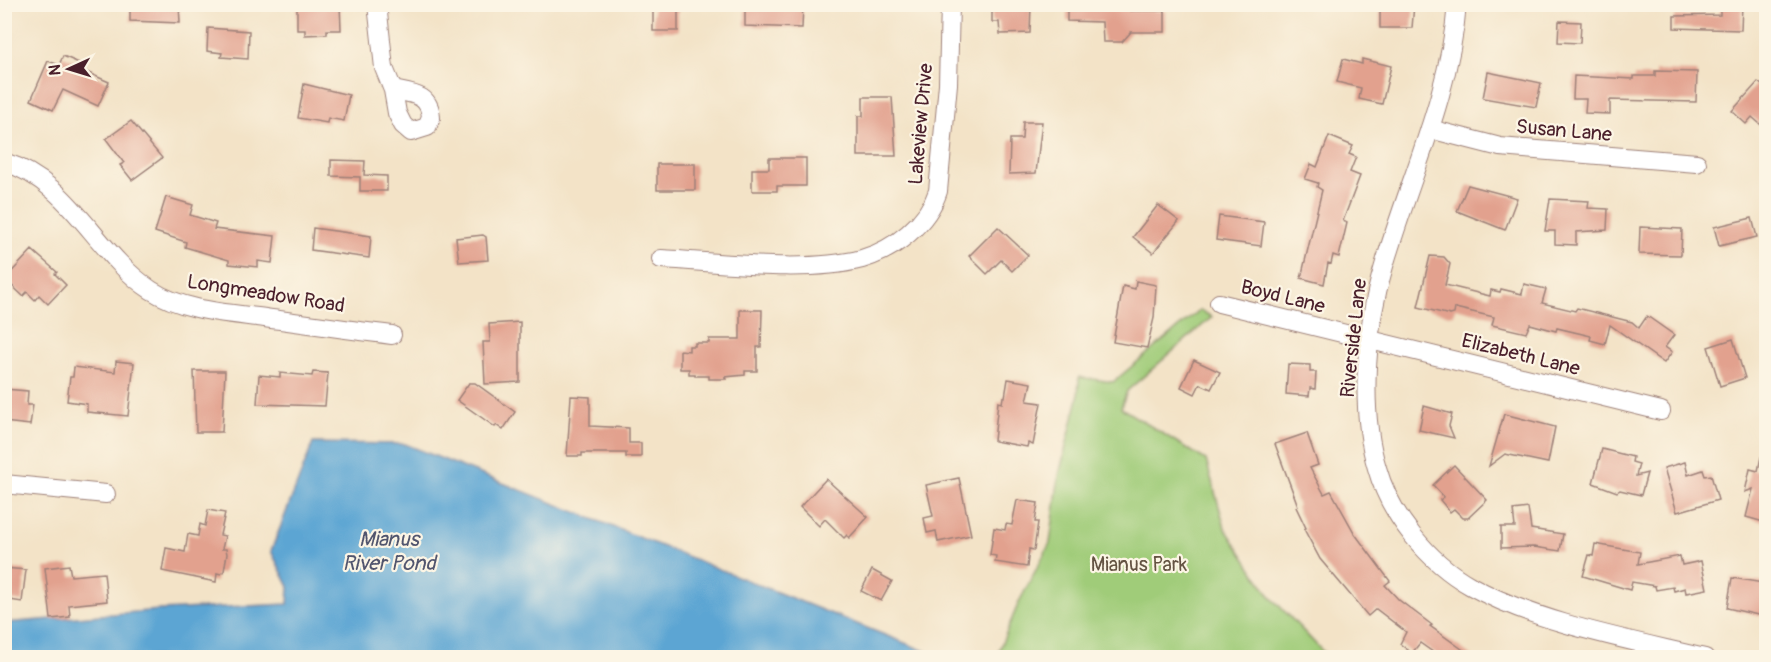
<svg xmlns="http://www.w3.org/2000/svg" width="1771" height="662" viewBox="0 0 1771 662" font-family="Pangolin,sans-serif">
<rect width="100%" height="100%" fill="#fcf5e5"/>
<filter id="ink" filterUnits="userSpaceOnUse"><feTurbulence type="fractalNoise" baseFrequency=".0167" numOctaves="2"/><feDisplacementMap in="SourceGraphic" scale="12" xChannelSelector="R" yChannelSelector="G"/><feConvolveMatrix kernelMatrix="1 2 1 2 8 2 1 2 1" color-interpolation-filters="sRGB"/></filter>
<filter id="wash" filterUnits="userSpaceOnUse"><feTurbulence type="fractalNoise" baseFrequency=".008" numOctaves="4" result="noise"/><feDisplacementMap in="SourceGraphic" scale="24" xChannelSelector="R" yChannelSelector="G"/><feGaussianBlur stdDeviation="1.35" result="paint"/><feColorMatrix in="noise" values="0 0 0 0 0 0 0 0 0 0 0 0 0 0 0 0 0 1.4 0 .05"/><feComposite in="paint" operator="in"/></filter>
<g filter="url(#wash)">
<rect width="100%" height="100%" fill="#f3e3c7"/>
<!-- green -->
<path fill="#a0cc79" stroke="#757652" stroke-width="1.5" d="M1200,310l12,7 -85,74 -6,17 85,52 19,68 45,68 58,61h-332l23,-55 31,-59 9,-68 19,-77 1,-21 34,5z"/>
<!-- water -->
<path fill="#5ca5d3" stroke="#53627f" stroke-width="1.5" d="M313,443l92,1 535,213h-935v-34l155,-13 128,-6 1,-17 -18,-36z"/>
<g id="blocks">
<!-- building -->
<g fill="#e2a18e">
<path d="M130,4h49l1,19 -50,-2z"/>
<path d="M297,4h43l1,26h-14v4l-22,1v-5h-8z"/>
<rect x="653" y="4" width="25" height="27"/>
<path d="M803,4l-1,24 -57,-2v-21z"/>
<path d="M992,4h39l-1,29 -30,1 -1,-12h-7z"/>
<path d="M1067,4h64v7h34v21h-34l-9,10h-19l-1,-20 -35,-1z"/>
<path d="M1380,4h34l-2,24h-32z"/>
<path d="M1720,4h22l-1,26 -67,-2v-12l46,-1z"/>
<path d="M1559,21l22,1 -1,21 -22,-1z"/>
<path d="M208,28l41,3 -1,28 -27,-2 1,-4 -15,-2z"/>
<path d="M63,56l23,10 -2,5 25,11 -11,24 -35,-16 -10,20 -22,-10 17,-39 11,4z"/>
<path d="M1343,59l19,5v-5l29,7 -9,38 -23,-5 2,-11 -24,-6z"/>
<path d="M1655,71l42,1 -1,30 -86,-2v14l-25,-1 1,-14h-13l1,-23 60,3v-3h21z"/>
<path d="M1488,72l53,11 -5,24 -53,-9z"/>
<path d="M1758,82l9,7v41l-15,-13 -6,7 -14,-13z"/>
<path d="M304,84l45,11 -5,26 -16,-3 -1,5 -29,-5z"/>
<path d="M863,97h29l4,59h-38v-40h5z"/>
<path d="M131,121l31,37 -30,22 -12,-15 4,-2 -18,-24z"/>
<path d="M1023,122h19l-6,51 -27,1 1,-35h12z"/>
<path d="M1329,136l24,10 -4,8 7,3 -6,15 10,4 -17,45 4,2 -8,34 -6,-2 -2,9 -3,-1 -4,21 -23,-6 21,-88 -5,-3 1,-4 -13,-4 6,-15 6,3z"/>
<path d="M769,158h37v28h-29v5h-25v-22h17z"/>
<path d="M331,160l34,1 -1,14 23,1v15h-27v-14l-29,-1z"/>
<rect x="657" y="164" width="38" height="26"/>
<path d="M1468,185l49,13 -12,32 -48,-19z"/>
<path d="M166,197l27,8 -3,10 26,8 -2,6 61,7 -3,27 -14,-2v6l-29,-3v-4l-44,-13 1,-5 -31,-10z"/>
<path d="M1550,199l39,2 -1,7 20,1 -1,21 -31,2v13l-21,-1v-13h-10z"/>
<path d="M1158,205l21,16 -26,32 -20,-16z"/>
<path d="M1219,216l45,6 -3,24 -45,-6z"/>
<path d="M1752,218l5,19 -38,9 -5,-19z"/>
<path d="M998,227l30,28 -16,16 -11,-11 -14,14 -18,-18z"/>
<path d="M1640,227l42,2 -1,26 -42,-1z"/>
<path d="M313,228l58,8 -2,22 -58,-8z"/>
<path d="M483,235l3,2 2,23 -29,2 -3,-24z"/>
<path d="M32,250l25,22 -2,2 11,11 -18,19 -9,-9 -4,5 -8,-8 -4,4 -18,-17z"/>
<path d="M1430,256l14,1 6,7 -5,21 45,11 1,-6 9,2 1,-3 21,5 2,-10 22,5 -4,14 33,8 2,-3 55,14 7,6 8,-12 27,19 -9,12 7,5 -8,11 -54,-38 -5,19 -15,-4 1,-4 -34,-8 -1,3 -26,-7 -4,9 -34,-8 2,-8 -39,-9 -1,6 -4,1 -32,-8z"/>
<path d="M1136,281l20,4 -2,33 -7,30 -34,-6 10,-56 12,3z"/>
<path d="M740,310h22l-1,37h-4v24h-12v4l-20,2 1,2h-17v-3h-14v-2h-6v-5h-9v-19l9,1v-5h6v-3h14v-4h31z"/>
<path d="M520,322v60l-35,2 -2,-42h7l-1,-18z"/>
<path d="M1733,339l12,39 -25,8 -12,-39z"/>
<path d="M1194,360l26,12 -9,17 -11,-5 -5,10 -14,-7z"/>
<path d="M116,361l18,2 -6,53 -41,-4v-8l-20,-3 3,-24h3l1,-10 41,5z"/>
<path d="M1288,364l22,1v7h6l-1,17 -5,-1 -1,8 -23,-2z"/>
<path d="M194,371h31l-3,61h-26z"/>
<path d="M313,372l15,1 -3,33 -68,-2 2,-29 21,2v-4l32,3z"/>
<path d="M1008,379l23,4 -4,18 14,2 -8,42 -5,-2 -1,4 -33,-6 4,-39 4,1 1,-6h2z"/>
<path d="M469,383h6l40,29 -12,18 -7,-5 -1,2 -38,-27z"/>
<path d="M4,389l24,2 -1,14h6l-3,20 -26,-3z"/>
<path d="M571,396l19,1v29l39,2v15h12v14h-15v-4h-44v3h-15z"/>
<path d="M1424,406l28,8 -3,12 5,12 -35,-8z"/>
<path d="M1504,414l51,13 -7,36 -43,-9 -16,12z"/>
<path d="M1307,433l11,32 -8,3 14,26 7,-3 24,43 35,47 -5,4 14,15 33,25 -2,1 43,31h-33l-20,-14 -8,10 -12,-9 6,-12 -30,-23 -8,7 -48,-57 -16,-30 2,-1 -10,-21 2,-1 -23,-62z"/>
<path d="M1602,449l31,8 -1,5 7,2 -3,12 11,-3 -6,22 -21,-5 -3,2 -24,-9z"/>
<path d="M1761,457l6,1v65l-21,-6 7,-28 -8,3 5,-23 8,2z"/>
<path d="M1685,462l3,13 15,-5 2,6 6,-1 7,25 -41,12 -13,-44z"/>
<path d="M1454,465l33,35 -19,18h-5l-9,-9 -4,3 -10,-12 4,-3 -11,-12z"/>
<path d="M959,478l12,57 -33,7 -2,-11 -9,2 -3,-15 9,-2 -7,-31z"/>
<path d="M826,479l42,38 -19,21 -2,-3 -3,3 -19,-19 -6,7 -19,-19z"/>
<path d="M1017,500l21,3 -3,19h3l-4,28 -5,-1 -2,18 -32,-5 1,-6 -6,-1 4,-27 11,2 1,-6 6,1z"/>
<path d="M1528,508l3,21 32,5 -3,17 -26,-4 -33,1v-21h14l-2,-17z"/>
<path d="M208,510l17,3 -5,22 5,1 -3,13h4l1,5 -3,17 -3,3 -4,-1 -1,9 -54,-11 4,-23 19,4 3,-18 10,2 2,-12 5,2z"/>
<path d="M1595,544l45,8 -2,12 42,-8 2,9 19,-4 6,28 -21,4 -1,-5 -11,3 -1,-4 -17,3 -1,-4 -23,-4 -2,8 -47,-14 6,-21 4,1z"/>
<path d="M69,565l2,11 33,-3 3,28 -38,4 1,12 -19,2 -6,-51z"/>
<path d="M4,568l22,2 -4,32 -18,-3z"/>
<path d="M872,570l20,11 -11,20 -20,-10z"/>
<path d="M1732,578l32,5 -1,6 4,1v27l-40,-9z"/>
</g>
</g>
</g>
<g filter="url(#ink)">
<use href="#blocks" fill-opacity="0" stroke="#9e8179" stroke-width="1.5"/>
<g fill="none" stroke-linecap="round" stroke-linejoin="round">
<!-- minor casing -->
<g stroke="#9e8179" stroke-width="20">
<g id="minor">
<path d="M377,4l7,64 9,22 4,23 6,12 8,7 16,-5 4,-9c-1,-24 -18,-24 -38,-28"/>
<path d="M1457,4c-7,91 -48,176 -73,262 -18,58 -25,143 -7,202 13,47 51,94 94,118 66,37 159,54 234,72"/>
<path d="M1430,129l70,18 197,16"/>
<path d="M4,162c67,20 92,92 147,128 32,21 77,23 114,28 43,6 85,12 127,17"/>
<path d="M661,259c60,3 144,15 201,0 32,-9 66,-36 76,-68l10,-107 2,-80"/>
<path d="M1219,303l442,108"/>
<path d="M4,484l102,10"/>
</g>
</g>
<!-- minor -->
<use href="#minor" stroke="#fff" stroke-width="18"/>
</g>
</g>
<g text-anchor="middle" stroke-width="4.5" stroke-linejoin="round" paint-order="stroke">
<!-- street labels -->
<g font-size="20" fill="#4a1f2b" stroke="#fcf5e5">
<text transform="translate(920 124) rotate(-85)" y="7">Lakeview Drive</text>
<text transform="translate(1564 130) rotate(5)" y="7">Susan Lane</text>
<text transform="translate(266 293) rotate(9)" y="7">Longmeadow Road</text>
<text transform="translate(1283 296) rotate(14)" y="7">Boyd Lane</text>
<text transform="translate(1353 338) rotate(-84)" y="7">Riverside Lane</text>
<text transform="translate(1521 354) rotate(14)" y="7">Elizabeth Lane</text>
</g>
<!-- park labels -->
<g font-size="20" fill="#645342" stroke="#fcf5e5">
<text x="1139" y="571">Mianus Park</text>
</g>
<!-- water labels -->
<g font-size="21" font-style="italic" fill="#51556e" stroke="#fcf5e5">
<text x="389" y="546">Mianus<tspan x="389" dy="24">River Pond</tspan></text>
</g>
</g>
<!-- margin -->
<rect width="1771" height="662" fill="none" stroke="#fcf5e5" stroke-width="24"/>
<!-- north arrow -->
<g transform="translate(69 69) rotate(266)" stroke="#fcf5e5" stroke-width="4.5" paint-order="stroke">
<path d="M0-4.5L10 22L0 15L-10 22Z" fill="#4a1f2b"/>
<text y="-9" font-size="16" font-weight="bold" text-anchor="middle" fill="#4a1f2b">N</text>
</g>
</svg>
